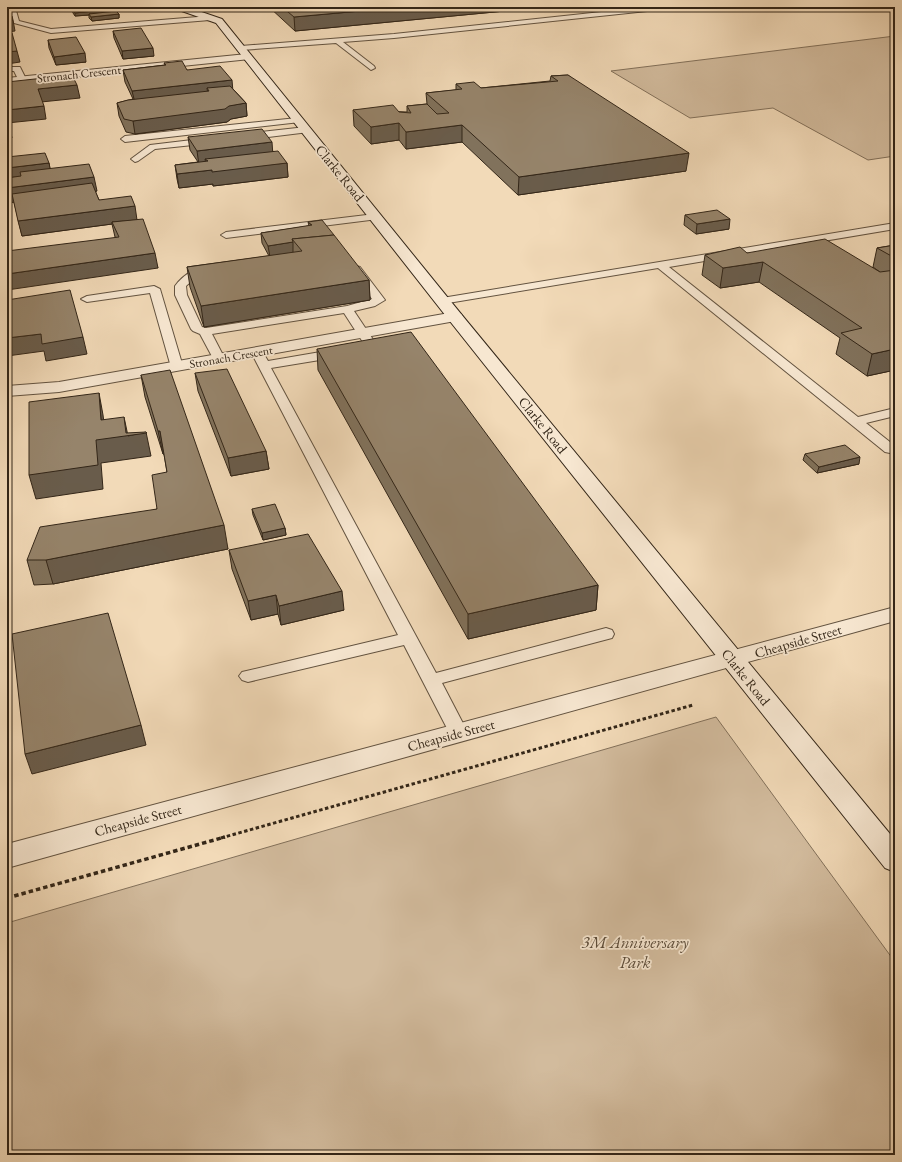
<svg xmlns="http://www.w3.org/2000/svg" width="902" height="1162" viewBox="0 0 902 1162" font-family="'EB Garamond',serif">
<rect width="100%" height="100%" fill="#f2dab8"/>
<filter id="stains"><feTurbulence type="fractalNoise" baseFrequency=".005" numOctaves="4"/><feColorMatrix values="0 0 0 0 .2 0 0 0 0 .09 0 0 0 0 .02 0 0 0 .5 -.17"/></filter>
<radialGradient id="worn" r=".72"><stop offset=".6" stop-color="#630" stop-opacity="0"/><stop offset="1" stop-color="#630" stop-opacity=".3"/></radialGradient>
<!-- green -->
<g fill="#d2bb9d" stroke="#82705a">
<path d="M895,36v120l-27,4 -95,-52 -83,10 -79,-47z"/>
<path d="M716,717l179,245v193h-888v-232z"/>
</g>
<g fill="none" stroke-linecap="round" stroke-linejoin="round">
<!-- service casing -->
<g stroke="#635340" stroke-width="2">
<g id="service">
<path d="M9,7h6l4,14 32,8 159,-13 3,2 -3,2 -159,13 -37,-10z"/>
<path d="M648,7h21l-3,2 -272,29 -51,4 31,24 1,2 -4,2 -35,-27 -95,7 -3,-2 3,-2 153,-12z"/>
<path d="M7,67h13l6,12 -1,2h-6l-5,-10h-7z"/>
<path d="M297,118h3v4l-175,20 -4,-3 4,-3z"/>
<path d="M306,127l4,3 -1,2 -65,8 -4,-3 4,-3z"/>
<path d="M209,138l4,3 -1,2 -57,6 -17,12 -3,1 -4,-3 19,-14z"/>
<path d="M375,214l5,3 -2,2 -152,19 -5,-3 5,-3z"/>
<path d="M895,223v6l-226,38 189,150 37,-9v8l-29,7 29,23v6l-5,1 -5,-1 -227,-184 -216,36 -6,-3 6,-3z"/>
<path d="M356,266l4,1 25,33 -10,6 -21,5 24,36 -2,3h-8l-24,-37 -132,21 13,25 -2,3h-8l-15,-28 -7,-3 -2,-2 -16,-34v-9c8,-11 23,-22 38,-18l1,2 -1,2 -17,5 -10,9 1,9 15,32 4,1 141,-22 25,-7 -21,-30z"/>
<path d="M154,286l6,3 23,78 -2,3h-8l-2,-3 -21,-74 -63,9 -6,-3 6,-3z"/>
<path d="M257,348l4,1 7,12 70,-12 4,1 2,3 -2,3 -4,1 -67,11 165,305 170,-45 6,2 2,4 -2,4 -170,45 26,50 -2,5 -7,2 -7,-2 -48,-93 -156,37 -6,-2 -3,-4 3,-4 156,-37 -147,-283 2,-3z"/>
</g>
</g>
<!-- minor casing -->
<g stroke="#635340" stroke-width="2">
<g id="minor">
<path d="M247,54l5,3 -2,2 -243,25v-6z"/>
<path d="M455,312l6,2 2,3 -2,3 -402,72 -52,4v-10l52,-4z"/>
</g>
</g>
<!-- tertiary casing -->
<g stroke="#635340" stroke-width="2">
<path id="tertiary" d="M895,607v14l-888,247v-24z"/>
</g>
<!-- secondary casing -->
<g stroke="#332618" stroke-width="2">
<path id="secondary" d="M175,7h12l35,12 239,295 434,526v32l-10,-4 -436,-548 -233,-297 -40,-14z"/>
</g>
<!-- path-far1 -->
<path stroke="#332618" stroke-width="3" stroke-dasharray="3.5 2.5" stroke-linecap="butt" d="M221,838l472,-133"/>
<!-- path -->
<path stroke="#332618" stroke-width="3.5" stroke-dasharray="4.5 3" stroke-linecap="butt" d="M7,898l218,-61"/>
<!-- service -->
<use href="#service" fill="#f7e7d1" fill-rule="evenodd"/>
<!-- minor -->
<use href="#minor" fill="#f7e7d1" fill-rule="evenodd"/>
<!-- tertiary -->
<use href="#tertiary" fill="#f7e7d1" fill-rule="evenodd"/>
<!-- secondary -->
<use href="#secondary" fill="#f7e7d1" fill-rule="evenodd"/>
</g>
<!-- wall -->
<g fill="#81725c" stroke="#332618">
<path d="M269,7h278l-252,24z"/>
<path d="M659,7h29v1l-24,3 -5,-3z"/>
<path d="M72,9l30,1v3l17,1v4l-27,3 -3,-3v-3l-14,1 -2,-3z"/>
<path d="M113,31l41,25 -31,3 -9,-21z"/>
<path d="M48,40l38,22 -30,3 -7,-17z"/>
<path d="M164,63l23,7 46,19 13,14 1,13 -16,3 -4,3 -92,12 -9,-2 -7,-16 -2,-13 16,-4 -8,-17 -2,-12 42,-5z"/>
<path d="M568,75l118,96 -168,24 -56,-53 -56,7 -7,-9 -28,4 -17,-18 -1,-16 54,2v-6l20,-2 -1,-11 30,-3v-6l25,4 69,-7 1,-5z"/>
<path d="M188,137l85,14 14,12 1,14 -75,9v-2l-34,4 -2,-9 -2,-14 23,-3 -8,-12z"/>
<path d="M7,157l42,6 1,6 47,22h-2l4,9 38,19 21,49 -43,-31 -3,-13 -90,12 -8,-34 -7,1 1,-41z"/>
<path d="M685,215l44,14 -33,5 -12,-9z"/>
<path d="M308,222l61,58 1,20 -166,27 -14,-40 -3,-20 82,-11 -7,-13 -1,-10 48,-7z"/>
<path d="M895,245v125l-28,6 -31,-22 4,-16 -81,-56 -39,6 -18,-13 3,-20 42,-2 133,19 -7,-5 4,-19z"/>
<path d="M317,349l281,236 -2,25 -128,29 -150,-269z"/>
<path d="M195,373l71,78 3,18 -38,7 -33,-85z"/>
<path d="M141,375l87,174 -175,35 -19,1 -7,-25 130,-51 10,-37 -3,-18h-1l-18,-57z"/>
<path d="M805,454l54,10 -42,9 -14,-13z"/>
<path d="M252,509l33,19 1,7 -23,5 -10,-25z"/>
<path d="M229,550l115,60 -63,15 -3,-11 -27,6 -19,-51z"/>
</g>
<!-- shaded-wall -->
<g fill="#695c4b" stroke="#332618">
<path d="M405,7h142l-252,24 -1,-14z"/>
<path d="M664,7h24v1l-24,3z"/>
<path d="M102,10v4h-13v1l-14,1v-3z"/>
<path d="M119,14v4l-27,3 -1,-4z"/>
<path d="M13,20l2,11 -8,1v-11z"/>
<path d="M153,48l1,8 -31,3 -1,-8z"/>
<path d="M17,51l3,11 -13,2v-12z"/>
<path d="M85,53l1,9 -30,3 -2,-8z"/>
<path d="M232,80l1,12 -26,-4 1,7 -73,8 -3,-12z"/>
<path d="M77,85l3,13 -39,4 -3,-13z"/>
<path d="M246,103l1,13 -16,3 -4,3 -92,12 -2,-13z"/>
<path d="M44,106l2,13 -39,4v-13z"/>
<path d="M399,123v17l-28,4v-17z"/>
<path d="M462,125v17l-56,7v-17z"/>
<path d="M10,129l2,9 -5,1v-9z"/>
<path d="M272,142l1,14 -65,5 -3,-2 1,5 -7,1 -2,-14z"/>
<path d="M689,153l-3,18 -168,24 1,-18z"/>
<path d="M49,163l2,10 -44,5v-10z"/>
<path d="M287,163l1,14 -75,9v-2l-34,4 -2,-14 35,-4z"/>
<path d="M94,177l3,14 -90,12v-15z"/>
<path d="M135,206l2,14 -25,2v2l-90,12 -4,-15z"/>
<path d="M730,219l-1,10 -33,5 1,-10z"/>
<path d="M293,242v11l-23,4 -2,-11z"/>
<path d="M155,253l3,15 -151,22v-16z"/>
<path d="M763,262l-4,20 -39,6 3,-20z"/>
<path d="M369,280l1,20 -166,27 -3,-21z"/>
<path d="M41,334l42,3 4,17 -41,7 -2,-10 -37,5v-18z"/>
<path d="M895,349v21l-28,6 5,-22z"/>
<path d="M99,393l4,22 3,24 18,-22 4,19 18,-4 5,24 -50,7 2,26 -67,10 -7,-24 67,-35 5,-20z"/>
<path d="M158,431h2l4,23h-1z"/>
<path d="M266,451l3,18 -38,7 -3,-18z"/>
<path d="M860,457l-1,7 -42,9 2,-6z"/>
<path d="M224,525l4,24 -175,35 -7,-24z"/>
<path d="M285,528l1,7 -23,5 -1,-7z"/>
<path d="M598,585l-2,25 -128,29v-25z"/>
<path d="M342,591l2,19 -63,15 -2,-19z"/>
<path d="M276,595l2,19 -27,6 -3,-19z"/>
<path d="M141,725l5,20 -114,29 -7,-20z"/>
</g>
<!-- building -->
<g fill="#96846b" stroke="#332618">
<path d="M96,7h4l2,3 -27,3 -3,-4z"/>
<path d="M282,7h123l-111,10z"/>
<path d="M116,11l3,3 -28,3 -2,-3z"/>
<path d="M7,16h5l1,4 -6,1z"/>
<path d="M141,28l12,20 -31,3 -9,-20z"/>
<path d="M12,33l5,18 -10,1v-18z"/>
<path d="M76,37l9,16 -31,4 -6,-17z"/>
<path d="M182,61l5,9 33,-4 12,14 -100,11 -9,-21 43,-5 -2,-2z"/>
<path d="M72,75l5,10 -39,4 6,17 -37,4v-28z"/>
<path d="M568,75l121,78 -170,24 -57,-52 -56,7 -7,-9 -28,4 -18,-17 40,-5 6,7 12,1 -4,-7 20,-2 10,10 12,-1 -23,-20 36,-4 -6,-5 18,-2 7,6 77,-7 -7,-5z"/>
<path d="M230,86l16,17 -17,3 -4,3 -92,12 -9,-2 -7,-16 11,-3 81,-9 -2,-3z"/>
<path d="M7,121h1l2,8 -3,1z"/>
<path d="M262,129l10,13 -75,9 -9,-14z"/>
<path d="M278,151l9,12 -75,9v-2l-35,4 -2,-9 33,-4 -3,-2z"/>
<path d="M45,153l4,10 -42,5v-6l1,-1 -1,-4z"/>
<path d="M89,164l5,13 -87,11v-10l14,-2 -1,-4z"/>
<path d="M92,183l7,17 32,-4 4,10 -117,15 -6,-27z"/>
<path d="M717,210l13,9 -33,5 -12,-9z"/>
<path d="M143,219l12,34 -148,21v-23l112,-14 -7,-15z"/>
<path d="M322,220l12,15 -42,4 1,3 -25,4 -7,-13 51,-8 -4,-3z"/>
<path d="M334,235l35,45 -168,26 -14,-39 115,-16 -10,-12z"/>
<path d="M825,239l55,33 15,-2v79l-23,5 -31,-21 21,-5 -99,-66 -40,6 -18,-13 35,-8 7,6z"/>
<path d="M895,245v13l-18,-10z"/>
<path d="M70,290l13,47 -41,7 -1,-10 -34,4v-38z"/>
<path d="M411,332l187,253 -130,29 -151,-265z"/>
<path d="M227,369l39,82 -38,7 -33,-85z"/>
<path d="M170,370l54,155 -178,35h-19l13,-33 117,-18 -5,-34 15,-3 -7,-41h-2l-17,-56z"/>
<path d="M99,393l2,27 23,-3 2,16 20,-1 1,1 -51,7 2,25 -69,10v-73z"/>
<path d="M845,445l15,12 -41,10 -14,-13z"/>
<path d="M275,504l10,24 -23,5 -10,-24z"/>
<path d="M308,534l34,57 -63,15 -3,-11 -28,6 -19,-51z"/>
<path d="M108,613l33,112 -116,29 -13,-120z"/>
</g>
<g text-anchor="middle" stroke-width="3.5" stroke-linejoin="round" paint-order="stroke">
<!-- far-street labels -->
<g font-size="12" fill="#332618" stroke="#f7e7d1">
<text transform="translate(79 74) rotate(-6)" y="4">Stronach Crescent</text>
<text transform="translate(231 357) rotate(-10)" y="4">Stronach Crescent</text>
</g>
<!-- street labels -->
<g font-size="14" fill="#332618" stroke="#f7e7d1">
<text transform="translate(340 173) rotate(51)" y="5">Clarke Road</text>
<text transform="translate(543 425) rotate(51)" y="5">Clarke Road</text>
<text transform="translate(798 641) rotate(-16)" y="5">Cheapside Street</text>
<text transform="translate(746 677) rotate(51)" y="5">Clarke Road</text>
<text transform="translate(451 735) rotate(-15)" y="5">Cheapside Street</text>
<text transform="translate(138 820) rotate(-15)" y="5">Cheapside Street</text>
</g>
<!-- near-park labels -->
<g font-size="17" font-style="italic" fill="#5b4b39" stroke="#f7e7d1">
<text x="635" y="948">3M Anniversary<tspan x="635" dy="20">Park</tspan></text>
</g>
</g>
<!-- margin -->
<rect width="902" height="1162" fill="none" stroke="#f2dab8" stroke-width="24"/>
<rect x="8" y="8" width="886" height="1146" fill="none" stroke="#332618" stroke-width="2"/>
<rect x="12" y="12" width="878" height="1138" fill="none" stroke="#332618"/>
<rect width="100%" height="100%" filter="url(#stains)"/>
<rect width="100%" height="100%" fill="url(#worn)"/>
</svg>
